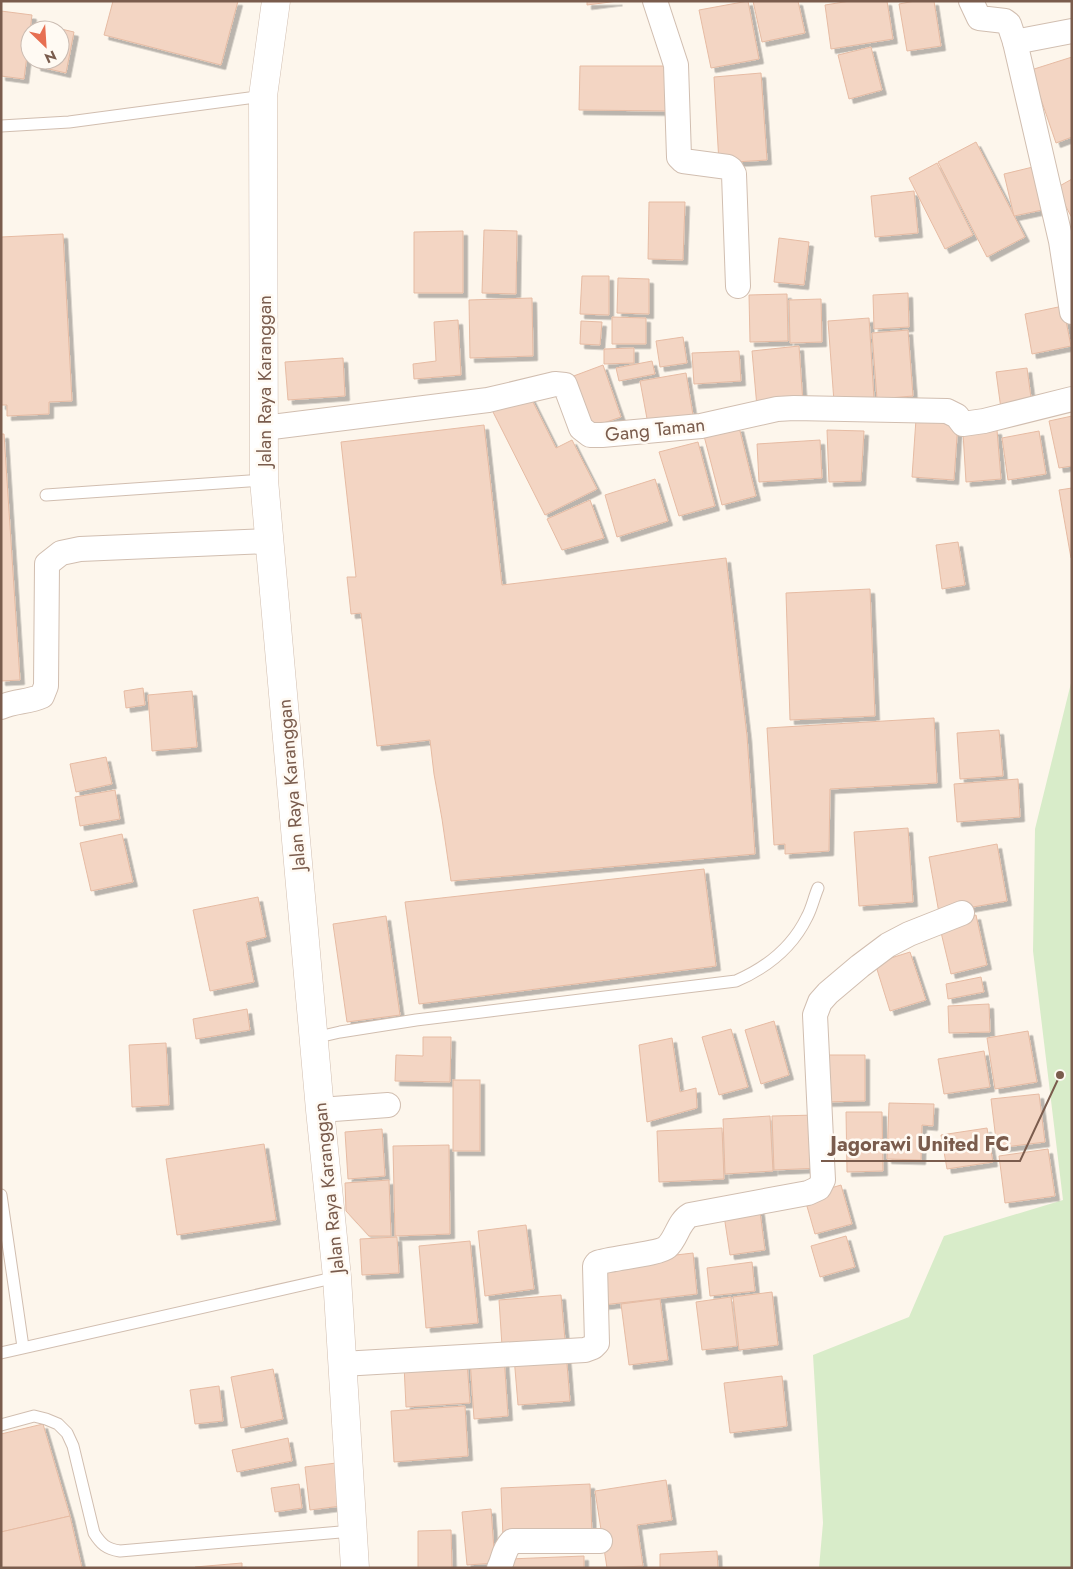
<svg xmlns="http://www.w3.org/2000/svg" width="1073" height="1569" viewBox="0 0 1073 1569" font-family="Jost,sans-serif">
<defs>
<filter id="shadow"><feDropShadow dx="4.5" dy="4.5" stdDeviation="0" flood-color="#0004"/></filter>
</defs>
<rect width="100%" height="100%" fill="#fdf6ec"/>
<!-- green -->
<path fill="#d8ecc9" d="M1072,679v889h-253l4,-45 -10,-168 96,-38 35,-81 119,-36 -30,-249 2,-122z"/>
<!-- building -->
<g fill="#f3d5c3" stroke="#e6bba3" filter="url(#shadow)">
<path d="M113,1h125l-17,64 -117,-30z"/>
<path d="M587,1h31l-31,4z"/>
<path d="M748,1l11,58 -48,9 -12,-58z"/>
<path d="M753,1h45l7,32 -43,9z"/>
<path d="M850,1h37l6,38 -62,10 -6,-44z"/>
<path d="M915,1h19l7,45 -34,5 -8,-47z"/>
<path d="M1,11l31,4 -8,64 -23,-3z"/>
<path d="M44,25l30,7 -8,41 -30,-7 1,-6h23v-30h-17z"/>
<path d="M871,47l11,43 -33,9 -11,-44z"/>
<path d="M1072,57v80l-16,6 -25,-73z"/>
<path d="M580,66h91v45l-92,-1z"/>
<path d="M761,73l6,87 -48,3 -5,-86z"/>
<path d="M976,142l49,95 -38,20 -49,-95z"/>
<path d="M937,163l36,72 -28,14 -36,-71z"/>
<path d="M1037,166l10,43 -33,7 -10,-42z"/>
<path d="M1072,179v39l-16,-30z"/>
<path d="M914,191l4,42 -43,4 -4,-41z"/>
<path d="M649,202h36l-2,58 -35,-1z"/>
<path d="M484,230l33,1 -1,63 -34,-1z"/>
<path d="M463,231v62h-49v-61z"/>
<path d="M63,234l9,167 -23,1v12l-42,2v-11h-6v-168z"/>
<path d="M779,238l30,4 -5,43 -30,-3z"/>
<path d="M582,276h27v39l-29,-1z"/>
<path d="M618,278l31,1v35l-32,-1z"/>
<path d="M908,293l1,34 -35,2 -1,-34z"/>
<path d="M787,294l1,47 -38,1 -1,-47z"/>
<path d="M532,298l1,58 -63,2 -1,-58z"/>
<path d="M821,299l1,43 -32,1 -1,-43z"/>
<path d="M1063,306l8,40 -39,8 -7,-40z"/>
<path d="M612,317l34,1v26h-34z"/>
<path d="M869,318l5,81 -40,3 -6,-81z"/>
<path d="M458,320l3,55 -47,4 -1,-15 23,-3 -2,-39z"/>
<path d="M581,321l21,1 -2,23 -20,-1z"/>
<path d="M908,330l5,66 -36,3 -5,-66z"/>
<path d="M683,337l4,26 -27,4 -4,-26z"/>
<path d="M799,346l4,57 -46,4 -5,-56z"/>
<path d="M634,348v15l-30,1v-15z"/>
<path d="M739,351l2,30 -47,3 -2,-31z"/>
<path d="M343,358l2,38 -57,4 -3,-38z"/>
<path d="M652,361l3,13 -36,7 -3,-13z"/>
<path d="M603,365l18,52 -32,11 -18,-51z"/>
<path d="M1027,368l5,37 -31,4 -5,-37z"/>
<path d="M686,373l7,42 -45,9 -8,-43z"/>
<path d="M528,392l28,56 16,-8 25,49 -52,26 -53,-105z"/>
<path d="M1072,416v50l-13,2 -10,-47z"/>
<path d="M916,419l42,3 -4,58 -42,-3z"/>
<path d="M484,425l18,160 224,-27 21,178 8,118 -304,27 -9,-62 -8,-45 -4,-34 -53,6 -16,-133 -10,1 -4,-37h9l-15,-135z"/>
<path d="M739,427l17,69 -34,9 -18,-69z"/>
<path d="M827,430l37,1 -3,50 -32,1z"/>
<path d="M997,430l4,49 -35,3 -3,-49z"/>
<path d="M1039,431l7,43 -38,6 -6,-42z"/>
<path d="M1,434h3l16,246 -19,1z"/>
<path d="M820,440l2,38 -63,4 -2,-38z"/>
<path d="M698,442l17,64 -36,10 -20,-64z"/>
<path d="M655,479l13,42 -51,16 -12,-42z"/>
<path d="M1072,488v70h-1l-12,-68z"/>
<path d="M590,500l14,38 -42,12 -15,-31z"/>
<path d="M958,542l7,43 -23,4 -6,-44z"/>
<path d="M870,589l5,127 -85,4 -4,-127z"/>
<path d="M143,688l2,17 -19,3 -2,-17z"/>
<path d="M192,691l5,56 -45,4 -4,-56z"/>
<path d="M934,718l3,65 -107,6 -1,62 -44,3v-10l-11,1 -7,-117z"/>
<path d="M999,730l4,46 -43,3 -3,-46z"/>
<path d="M106,757l6,27 -36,8 -6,-28z"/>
<path d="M1018,779l2,38 -63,5 -3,-38z"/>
<path d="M115,790l5,29 -40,7 -5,-29z"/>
<path d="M908,828l5,74 -54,4 -5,-74z"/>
<path d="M122,834l11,48 -42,9 -11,-48z"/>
<path d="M997,844l10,57 -68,12 -10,-56z"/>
<path d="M704,869l12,97 -297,38 -14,-102z"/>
<path d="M258,897l8,40 -20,5 8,40 -44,9 -17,-81z"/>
<path d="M976,915l11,50 -36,9 -12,-50z"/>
<path d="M386,916l14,99 -53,7 -14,-98z"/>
<path d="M910,952l16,48 -36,11 -15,-48z"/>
<path d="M981,977l3,15 -36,7 -2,-15z"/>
<path d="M989,1004l1,28 -41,1 -1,-27z"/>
<path d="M247,1009l3,21 -54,9 -3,-20z"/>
<path d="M774,1021l15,54 -28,9 -16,-54z"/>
<path d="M731,1029l17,58 -29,8 -17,-58z"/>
<path d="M1028,1031l9,51 -42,7 -8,-51z"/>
<path d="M423,1037h28l-1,45 -55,-1 1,-26 27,1z"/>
<path d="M672,1038l8,54 16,-4 1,20 -50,14 -8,-77z"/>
<path d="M166,1043l3,62 -37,2 -3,-62z"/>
<path d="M984,1051l6,36 -46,7 -6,-35z"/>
<path d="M823,1055h42v46l-42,1z"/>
<rect x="453" y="1080" width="27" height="71"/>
<path d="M1039,1094l6,48 -48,6 -6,-49z"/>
<path d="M889,1103l45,1 -1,22 -11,-1 -1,35 -34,-1z"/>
<path d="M846,1112h36l1,59 -36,1z"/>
<path d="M818,1115l3,53 -47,2 -2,-54z"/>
<path d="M770,1116l3,55 -48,3 -2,-55z"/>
<path d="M722,1128l2,51 -65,3 -2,-51z"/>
<path d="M987,1128l6,34 -46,7 -6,-34z"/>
<path d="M382,1129l3,47 -37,3 -3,-47z"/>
<path d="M264,1144l12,76 -99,15 -11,-76z"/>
<path d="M449,1145l1,89 -55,2 -2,-90z"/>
<path d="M1048,1149l7,47 -50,7 -6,-47z"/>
<path d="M389,1180l2,56h-22l-23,-25 -1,-28z"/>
<path d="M841,1185l11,39 -37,10 -11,-38z"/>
<path d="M759,1204l6,46 -35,5 -7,-46z"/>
<path d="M526,1225l8,64 -49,7 -7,-65z"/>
<path d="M846,1236l9,31 -35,10 -9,-31z"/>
<path d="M397,1237l2,36 -37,2 -2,-36z"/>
<path d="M470,1241l8,82 -52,5 -7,-82z"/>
<path d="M693,1253l4,41 -94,11 -4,-41z"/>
<path d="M752,1262l3,29 -45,5 -3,-28z"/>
<path d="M772,1292l6,53 -39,5 -6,-53z"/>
<path d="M561,1295l4,45 -63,6 -3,-46z"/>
<path d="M731,1297l6,49 -35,4 -6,-48z"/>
<path d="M660,1299l8,61 -39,5 -8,-61z"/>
<path d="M566,1352l4,49 -52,4 -4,-48z"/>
<path d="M504,1356l4,60 -34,3 -4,-60z"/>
<path d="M467,1362l3,41 -64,4 -2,-42z"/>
<path d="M273,1369l10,50 -42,9 -10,-51z"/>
<path d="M782,1376l5,50 -57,7 -6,-50z"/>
<path d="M219,1386l4,35 -28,3 -5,-34z"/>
<path d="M465,1406l3,50 -74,6 -3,-51z"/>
<path d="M43,1424l27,92 -69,16v-98z"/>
<path d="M288,1438l4,23 -55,11 -5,-22z"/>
<path d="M336,1463l5,43 -31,4 -5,-43z"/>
<path d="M666,1480l6,40 -35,5 6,41 -36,2 -12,-77z"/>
<path d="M299,1484l3,24 -27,4 -4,-24z"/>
<path d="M590,1484l2,50 -89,3 -2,-49z"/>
<path d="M491,1509l4,54 -28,2 -5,-53z"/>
<path d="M70,1516l12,52h-81v-36z"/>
<path d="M451,1530l1,38h-34v-37z"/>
<path d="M717,1551l1,17h-58v-14z"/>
<path d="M584,1556v12h-74l-1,-9z"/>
<path d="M242,1563v5h-47v-1z"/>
</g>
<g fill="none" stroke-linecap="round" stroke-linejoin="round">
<!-- service casing -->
<g stroke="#d1beb0" stroke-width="13">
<g id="service">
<path d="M1,126l68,-4 194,-26"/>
<path d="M46,495l218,-15"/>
<path d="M314,1038l26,-6 76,-12 320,-39c30,-13 56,-33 71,-64 5,-9 7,-20 11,-29"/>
<path d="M1,1195l22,152"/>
<path d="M1,1353l336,-76"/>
<path d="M1,1425l33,-9 12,3 12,5 9,9 6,13 21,87c7,11 12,16 26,18l232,-20"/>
</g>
</g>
<!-- minor casing -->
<g stroke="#d1beb0" stroke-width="26">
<g id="minor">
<path d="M655,1l21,64 3,92 4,4 45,6 3,2 3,5 4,112"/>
<path d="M971,1l8,17 26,3 4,3 6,18 46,199 11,71"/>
<path d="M1015,42l57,-11"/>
<path d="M264,428l224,-28 67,-16 10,1 16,43 9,7h12l99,-9 76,-17 17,-1 153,3 10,5 6,8 21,-3 88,-22"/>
<path d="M1,707c14,-6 28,-5 41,-11l4,-10 1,-122 14,-11 19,-4 190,-8"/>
<path d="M320,1110l68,-5"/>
<path d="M342,1364l243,-14 8,-3 4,-4 -2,-77 2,-3c14,-5 62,-9 70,-16 10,-9 11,-25 23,-32l118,-22 11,-5 4,-8 -8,-165 5,-13 8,-9 32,-27 28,-21 21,-11 53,-21"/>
<path d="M499,1568c6,-12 3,-16 13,-27h88"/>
</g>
</g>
<!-- tertiary casing -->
<g stroke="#d1beb0" stroke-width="29">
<path id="tertiary" d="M276,1l-13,95 1,384 56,630 17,167 18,291"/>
</g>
<!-- service -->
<use href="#service" stroke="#fff" stroke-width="11"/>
<!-- minor -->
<use href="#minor" stroke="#fff" stroke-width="24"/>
<!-- tertiary -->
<use href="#tertiary" stroke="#fff" stroke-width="28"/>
</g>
<g text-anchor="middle" stroke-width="5" stroke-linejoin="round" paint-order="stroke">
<!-- street labels -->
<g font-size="19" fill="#7a5c4d" stroke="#fffaf3">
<text transform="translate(264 381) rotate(-90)" y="7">Jalan Raya Karanggan</text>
<text transform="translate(655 429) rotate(-6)" y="7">Gang Taman</text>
<text transform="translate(291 785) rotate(-95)" y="7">Jalan Raya Karanggan</text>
<text transform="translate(328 1188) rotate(-96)" y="7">Jalan Raya Karanggan</text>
</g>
</g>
<!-- callouts -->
<path fill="none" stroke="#7a5c4d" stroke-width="2" d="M1060 1075L1020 1161H821"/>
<circle fill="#7a5c4d" stroke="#fffaf3" stroke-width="2" cx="1060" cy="1075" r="5"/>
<g font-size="20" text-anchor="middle" font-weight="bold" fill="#7a5c4d" stroke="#fffaf3" stroke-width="5" stroke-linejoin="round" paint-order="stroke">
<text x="920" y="1151">Jagorawi United FC</text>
</g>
<!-- border -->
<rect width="1073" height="1569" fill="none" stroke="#7a5c4d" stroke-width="5"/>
<!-- north arrow -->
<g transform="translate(45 45) rotate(155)"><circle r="24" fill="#fffaf3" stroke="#cabbb1"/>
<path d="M0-4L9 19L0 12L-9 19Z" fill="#e76f51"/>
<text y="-8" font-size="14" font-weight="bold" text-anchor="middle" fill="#7a5c4d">N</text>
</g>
</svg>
